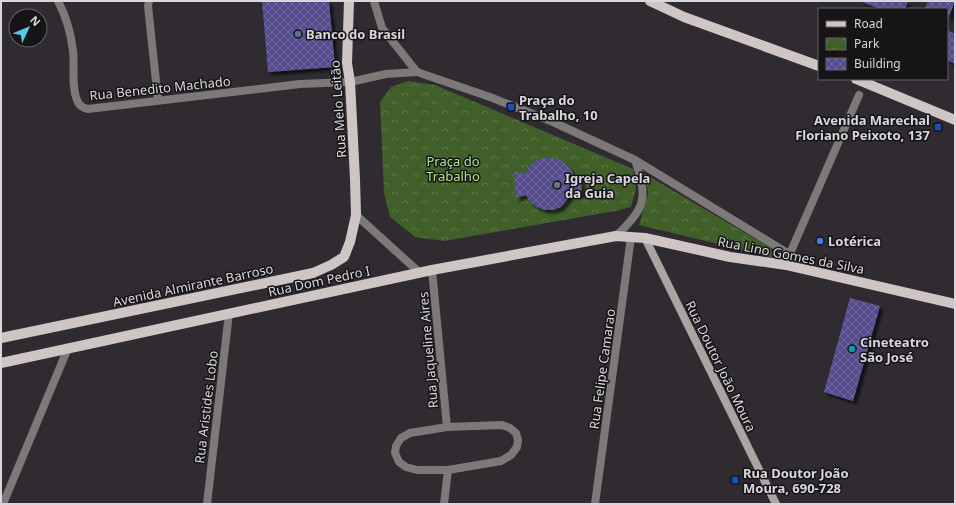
<svg xmlns="http://www.w3.org/2000/svg" width="956" height="505" viewBox="0 0 956 505" font-family="'Noto Sans',sans-serif">
<defs>
<pattern id="park-crowns" width="20" height="18" patternUnits="userSpaceOnUse"><rect width="20" height="18" fill="#405f29"/><path d="M2 6a3 3 0 1 1 6 0M12 15a3 3 0 1 1 6 0" fill="none" stroke="#5b7547"/></pattern>
<pattern id="building-cross-hatch" width="8" height="8" patternUnits="userSpaceOnUse"><rect width="8" height="8" fill="#564e8f"/><path d="M0 0l8 8M0 8l8-8" fill="none" stroke="#6e679e"/></pattern>
<filter id="shadow"><feDropShadow dx="3.5" dy="3.5" stdDeviation="1" flood-color="#0009"/></filter>
</defs>
<rect width="100%" height="100%" fill="#2f2b31"/>
<!-- park -->
<g fill="url(#park-crowns)">
<path d="M408,81l27,4 198,84 3,20 -5,18 -16,4 -171,30 -29,-4 -25,-20 -6,-24 -4,-91 11,-15z"/>
<path d="M645,174l126,74 1,9 -133,-32 9,-32z"/>
</g>
<!-- building -->
<g fill="url(#building-cross-hatch)" filter="url(#shadow)">
<path d="M262,1h67l6,66 -67,5z"/>
<path d="M860,1h48l-3,8h-25z"/>
<path d="M928,1h27l-8,20v-12h-22z"/>
<path d="M947,30l8,4v30l-8,-4z"/>
<path d="M543,158h8l7,1 8,5 5,6 4,8 7,-1 -1,18h-10l-10,12 -8,3h-8l-8,-3 -7,-5 -4,-7 -10,3 -2,-27 11,3 5,-8 6,-5z"/>
<path d="M850,298l30,8 -27,95 -29,-9z"/>
</g>
<g fill="none" stroke-linecap="round" stroke-linejoin="round">
<!-- service -->
<path stroke="#7d7978" stroke-width="8" d="M149,1l-1,5 10,94"/>
<!-- minor -->
<g stroke="#7d7978" stroke-width="8">
<path d="M58,1c8,15 13,33 15,50 2,16 -2,35 4,49 2,6 6,8 11,9l212,-25 50,-2 36,-8 31,-2"/>
<path d="M374,1l8,27 35,44 73,25 63,25 82,38 154,94"/>
<path d="M356,215l64,58"/>
<path d="M616,236c30,-29 32,-37 19,-76"/>
<path d="M788,258l71,-163"/>
<path d="M432,270l15,157"/>
<path d="M502,425l8,3 6,5 2,7 -1,7 -6,8 -10,6 -53,9h-31l-11,-3 -7,-5 -4,-9 1,-7 5,-8 9,-5 37,-6z"/>
<path d="M3,504l65,-156"/>
<path d="M207,504l22,-191"/>
<path d="M444,504l4,-34"/>
<path d="M595,504l36,-267"/>
</g>
<!-- secondary -->
<path stroke="#aba4a3" stroke-width="8" d="M645,238l131,266"/>
<!-- primary -->
<g stroke="#cec5c4" stroke-width="10">
<path d="M650,1l34,16 135,49"/>
<path d="M856,79l99,41"/>
<path d="M1,338l312,-65 18,-8 13,-8 6,-15 6,-27 -1,-36 -5,-97 -3,-19 2,-62"/>
<path d="M1,363l431,-93 184,-34 29,2 85,19 56,8 169,39"/>
</g>
</g>
<!-- markers -->
<circle fill="#5c6f8a" stroke="#161417" stroke-width="1.5" cx="298" cy="34" r="4"/>
<g fill="#1a4fb4" stroke="#161417" stroke-width="1.5">
<rect x="507" y="103" width="8" height="8" rx="2"/>
<rect x="934" y="123" width="8" height="8" rx="2"/>
<rect x="731" y="476" width="8" height="8" rx="2"/>
</g>
<circle fill="#6b7280" stroke="#161417" stroke-width="1.5" cx="557" cy="185" r="4"/>
<circle fill="#3f7fe0" stroke="#161417" stroke-width="1.5" cx="820" cy="241" r="4"/>
<circle fill="#0f9aa8" stroke="#161417" stroke-width="1.5" cx="852" cy="349" r="4"/>
<g text-anchor="middle" stroke-width="3" stroke-linejoin="round" paint-order="stroke">
<!-- poi labels -->
<g font-size="13" font-weight="bold" fill="#d9d7db" stroke="#161417" text-anchor="start">
<text x="306" y="39">Banco do Brasil</text>
<text x="519" y="105">Praça do<tspan x="519" dy="15">Trabalho, 10</tspan></text>
<text x="930" y="125" text-anchor="end">Avenida Marechal<tspan x="930" dy="15">Floriano Peixoto, 137</tspan></text>
<text x="565" y="183">Igreja Capela<tspan x="565" dy="15">da Guia</tspan></text>
<text x="828" y="246">Lotérica</text>
<text x="860" y="347">Cineteatro<tspan x="860" dy="15">São José</tspan></text>
<text x="743" y="478">Rua Doutor João<tspan x="743" dy="15">Moura, 690-728</tspan></text>
</g>
<!-- street labels -->
<g font-size="13" fill="#d9d7db" stroke="#161417">
<text transform="translate(160 88) rotate(-6)" y="5">Rua Benedito Machado</text>
<text transform="translate(338 109) rotate(-94)" y="5">Rua Melo Leitão</text>
<text transform="translate(791 255) rotate(11)" y="5">Rua Lino Gomes da Silva</text>
<text transform="translate(319 281) rotate(-12)" y="5">Rua Dom Pedro I</text>
<text transform="translate(193 285) rotate(-12)" y="5">Avenida Almirante Barroso</text>
<text transform="translate(428 350) rotate(-95)" y="5">Rua Jaqueline Aires</text>
<text transform="translate(721 366) rotate(64)" y="5">Rua Doutor João Moura</text>
<text transform="translate(602 369) rotate(-82)" y="5">Rua Felipe Camarao</text>
<text transform="translate(206 407) rotate(-83)" y="5">Rua Aristides Lobo</text>
</g>
<!-- park labels -->
<g font-size="13" fill="#aee488" stroke="#161417">
<text x="453" y="166">Praça do<tspan x="453" dy="15">Trabalho</tspan></text>
</g>
</g>
<!-- border -->
<rect width="956" height="505" fill="none" stroke="#d9d7db" stroke-width="4"/>
<!-- legend -->
<rect x="818" y="8" width="130" height="72" fill="#161417" stroke="#646265"/>
<rect x="826" y="21" width="20" height="6" fill="#cec5c4" stroke="#646265"/>
<text x="854" y="28" font-size="12" fill="#d9d7db">Road</text>
<rect x="826" y="38" width="20" height="12" fill="url(#park-crowns)" stroke="#646265"/>
<text x="854" y="48" font-size="12" fill="#d9d7db">Park</text>
<rect x="826" y="58" width="20" height="12" fill="url(#building-cross-hatch)" stroke="#646265"/>
<text x="854" y="68" font-size="12" fill="#d9d7db">Building</text>
<!-- north arrow -->
<g transform="translate(28 28) rotate(46)"><circle r="19" fill="#161417" stroke="#646265"/>
<path d="M0-3L7 15L0 10L-7 15Z" fill="#57c9e2"/>
<text y="-6" font-size="11" font-weight="bold" text-anchor="middle" fill="#d9d7db">N</text>
</g>
</svg>
